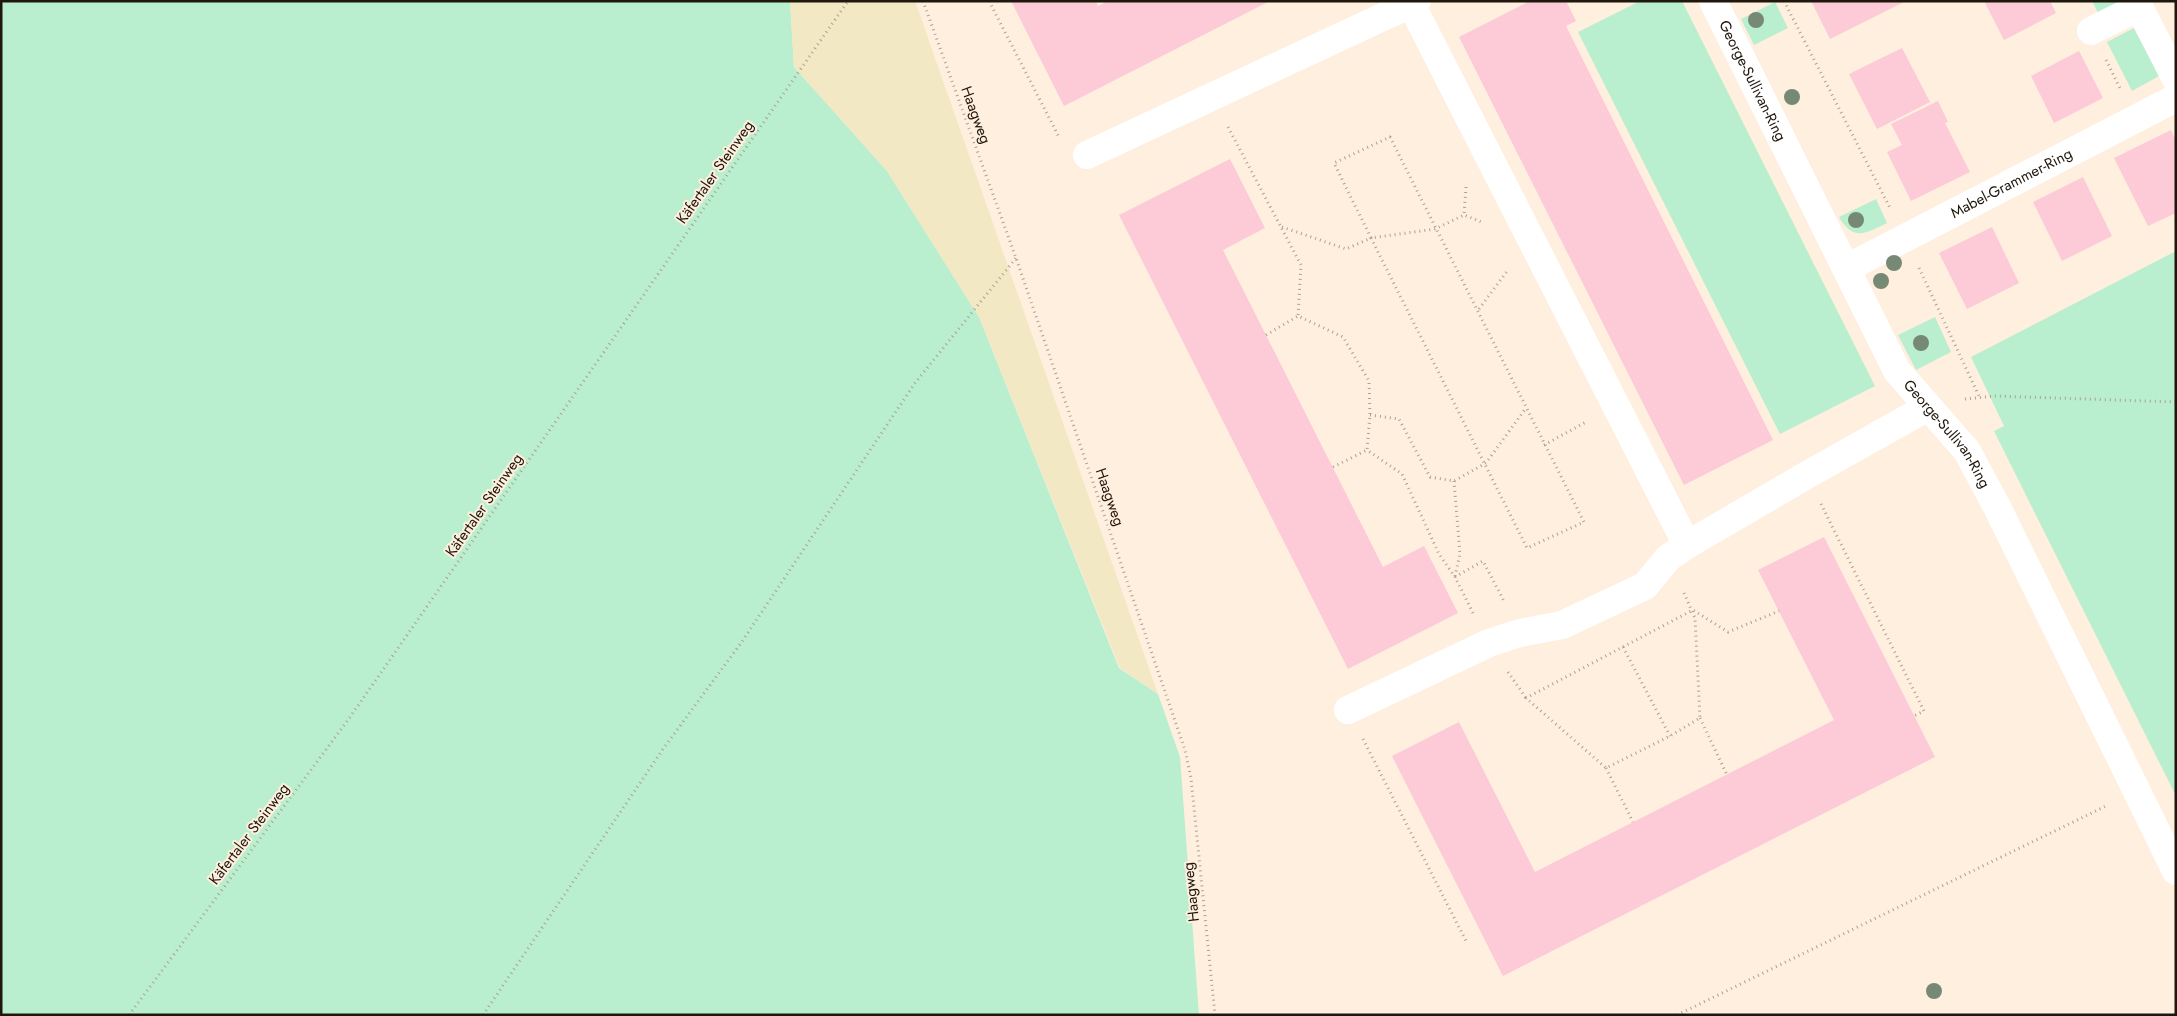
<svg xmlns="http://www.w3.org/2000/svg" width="2177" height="1016" viewBox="0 0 2177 1016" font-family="Jost,sans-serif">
<rect width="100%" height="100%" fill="#ffefde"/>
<!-- green -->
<g fill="#b9efce">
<path d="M1,1h789l4,66 93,104 92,146 140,351 39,26 22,63 19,258h-1198z"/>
<path d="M1640,1h42l193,385 -95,48 -202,-402z"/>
<path d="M2092,1h32l-25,14z"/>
<path d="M1775,2l13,26 -34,17 -13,-26z"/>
<path d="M2134,28l25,48 -27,15 -25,-49z"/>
<path d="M1876,199l11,24c-20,10 -34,19 -48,-6z"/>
<path d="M2176,251v545l-182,-365 10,-5 -33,-69z"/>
<path d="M1935,317l16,35 -35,18 -18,-35z"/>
</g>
<!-- sand -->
<path fill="#f2e8c3" d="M790,1h125l243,693 -38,-26 -141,-351 -92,-146 -93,-104z"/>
<!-- building -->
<g fill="#fdcad8">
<path d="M1011,1h85l2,5 10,-5h162l-206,105z"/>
<path d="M1530,1h36l10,20 -10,5 207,414 -89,45 -225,-448z"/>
<path d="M1811,1h95l-76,38z"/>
<path d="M1984,1h66l6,12 -52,27z"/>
<path d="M1902,48l28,54 -53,27 -28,-55z"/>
<path d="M2079,51l24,47 -49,25 -23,-47z"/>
<path d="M1938,101l10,21 -3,1 25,49 -59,29 -24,-49 15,-7 -11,-21z"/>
<path d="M2171,130l5,11v72l-28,13 -34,-68z"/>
<path d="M1230,159l35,69 -42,22 160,317 41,-21 34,67 -110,56 -229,-454z"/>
<path d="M2083,177l29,59 -50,25 -29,-59z"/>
<path d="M1992,227l27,56 -52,26 -28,-56z"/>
<path d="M1824,537l111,220 -432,219 -111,-220 67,-34 76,150 299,-152 -76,-150z"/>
</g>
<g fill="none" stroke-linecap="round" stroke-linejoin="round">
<!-- path -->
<g stroke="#aea092" stroke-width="3" stroke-dasharray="1 4" stroke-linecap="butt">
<path d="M923,1l93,257 169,492 6,28 24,237"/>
<path d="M989,1l70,136"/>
<path d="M1784,1l106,207"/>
<path d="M2106,60l15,30"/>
<path d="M1228,127l73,138 -3,51 45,21 26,44 1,34 -3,35 35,24 37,80 16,23 18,36"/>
<path d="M1466,187l-2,28 20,8"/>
<path d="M1282,227l64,22 25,-11 156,310 57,-26 -194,-385 -56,26 37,75 64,-9 29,-14"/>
<path d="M1919,268l60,128"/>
<path d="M1479,309l29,-39"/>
<path d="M1266,335l32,-19"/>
<path d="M1965,399l31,-3 180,6"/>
<path d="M1370,415l29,4 31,58 24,4 32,-18 40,-55"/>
<path d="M1544,445l42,-23"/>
<path d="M1333,467l34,-17"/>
<path d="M1454,481l6,73 -5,22"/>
<path d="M1821,504l103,207 -10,5"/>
<path d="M1455,577l28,-16 22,42"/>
<path d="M1684,593l11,25 5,100 -30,18 -64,32 -80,-70 167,-88 35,22 51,-21"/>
<path d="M1623,647l47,89"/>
<path d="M1508,672l18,26"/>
<path d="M1700,718l27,57"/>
<path d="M1363,739l103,202"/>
<path d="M1606,768l27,54"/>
<path d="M129,1015l219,-295 500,-719"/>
<path d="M483,1015l180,-266 78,-106 174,-260 101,-125"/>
<path d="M1677,1015l429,-209"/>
</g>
<!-- minor -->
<g stroke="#fff" stroke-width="28">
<path id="s1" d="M1713,1l184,370 70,80 30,56 179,364"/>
<path d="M2136,1l40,78"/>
<path d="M1411,4l276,541"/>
<path d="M2091,31l48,-24"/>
<path d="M1087,155l330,-154"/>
<path id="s2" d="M1847,268l329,-170"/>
<path d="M1348,710l141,-67 31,-10 42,-8 83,-39 23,-28 19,-13 120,-70 121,-68"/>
</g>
</g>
<!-- trees -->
<g fill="#768975">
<circle cx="1756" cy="20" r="8"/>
<circle cx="1792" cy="97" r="8"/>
<circle cx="1856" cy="220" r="8"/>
<circle cx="1894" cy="263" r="8"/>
<circle cx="1881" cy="281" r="8"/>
<circle cx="1921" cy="343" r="8"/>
<circle cx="1934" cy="991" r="8"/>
</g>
<g text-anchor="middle" stroke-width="4" stroke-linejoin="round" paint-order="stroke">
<!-- street labels -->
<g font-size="15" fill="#1f160c" stroke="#ffefde">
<text dy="5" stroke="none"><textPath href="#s1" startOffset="89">George-Sullivan-Ring</textPath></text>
<text transform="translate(976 115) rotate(70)" y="5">Haagweg</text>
<text transform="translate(715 172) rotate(-55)" y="5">Käfertaler Steinweg</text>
<text dy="5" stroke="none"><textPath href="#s2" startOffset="185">Mabel-Grammer-Ring</textPath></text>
<text dy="5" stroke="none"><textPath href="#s1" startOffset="494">George-Sullivan-Ring</textPath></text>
<text transform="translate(1110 497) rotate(71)" y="5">Haagweg</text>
<text transform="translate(484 505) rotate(-55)" y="5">Käfertaler Steinweg</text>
<text transform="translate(249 834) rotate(-53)" y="5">Käfertaler Steinweg</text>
<text transform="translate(1191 892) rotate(-96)" y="5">Haagweg</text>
</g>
</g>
<!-- border -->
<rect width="2177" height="1016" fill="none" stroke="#1f160c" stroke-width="5"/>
</svg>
